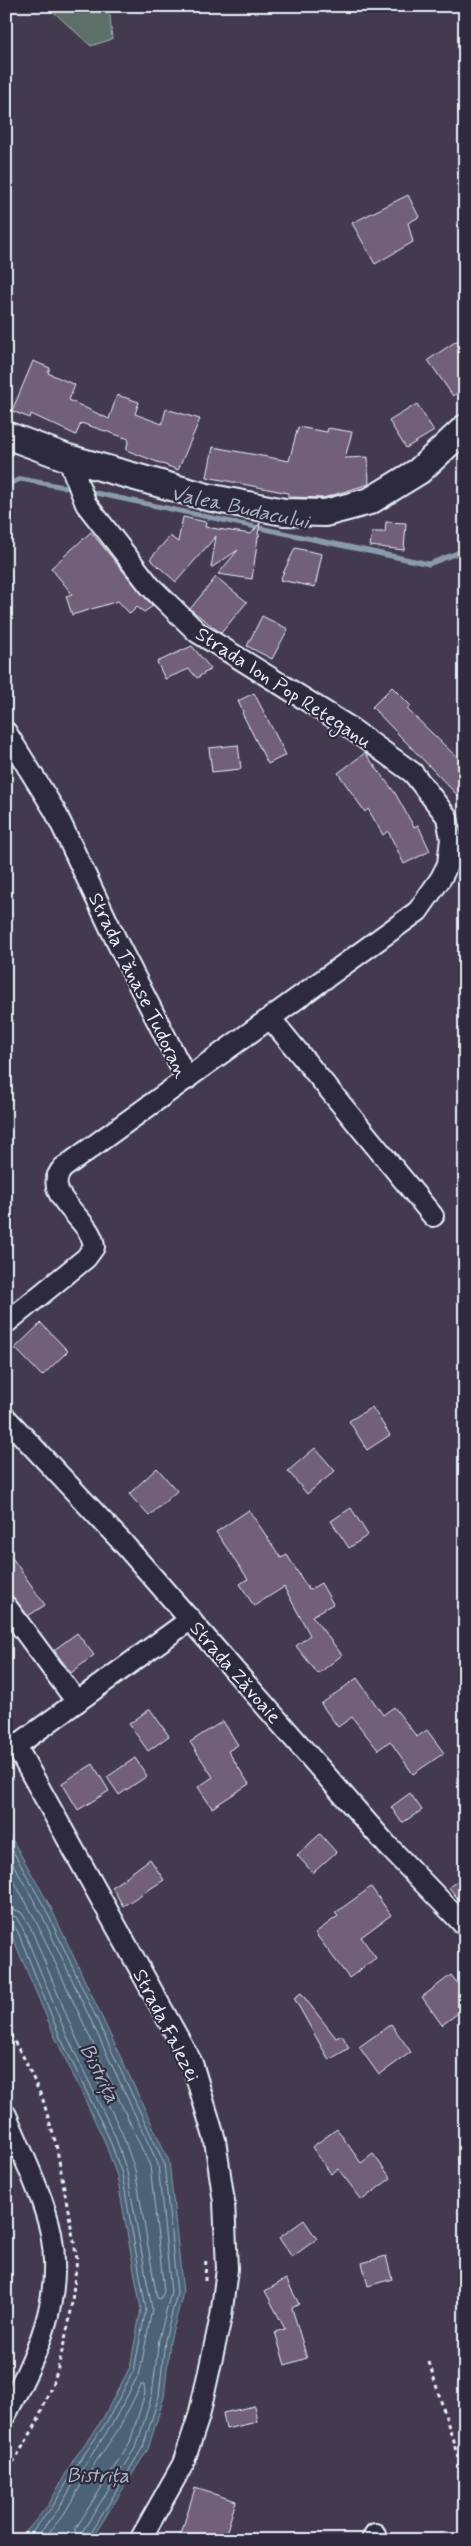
<svg xmlns="http://www.w3.org/2000/svg" width="471" height="2546" viewBox="0 0 471 2546" font-family="Mynerve,sans-serif">
<rect width="100%" height="100%" fill="#433a4f"/>
<filter id="ink" filterUnits="userSpaceOnUse"><feTurbulence type="fractalNoise" baseFrequency=".02" numOctaves="2"/><feDisplacementMap in="SourceGraphic" scale="10" xChannelSelector="R" yChannelSelector="G"/><feConvolveMatrix kernelMatrix="1 2 1 2 8 2 1 2 1" color-interpolation-filters="sRGB"/></filter>
<g filter="url(#ink)">
<!-- green -->
<path fill="#5c6f68" stroke="#a2b0b0" d="M47,6h57l6,10 2,23 -21,7z"/>
<!-- water -->
<path fill="#4c6277" stroke="#8a9bab" d="M6,1829l44,77 119,255 14,132 -13,48 -6,56 -16,52 -57,91h-72l30,-36 25,-45 28,-39 28,-53 11,-58 -24,-133 -13,-36 -48,-101 -50,-117z"/>
<g fill="none" stroke-linecap="round" stroke-linejoin="round">
<!-- shore -->
<g stroke="#aab8c4" stroke-width="1">
<path d="M6,1839l39,69 119,255 13,130 -12,47 -6,56 -16,51 -56,93"/>
<path d="M6,1852l34,59 118,253 13,128 -12,47 -7,56 -15,50 -55,87 -1,8"/>
<path d="M6,1867l27,48 117,251 14,125 -3,8 -4,-1 -22,-128 -13,-37 -49,-102 -43,-105 -9,-14 -15,-5"/>
<path d="M6,1914l10,3 7,12 43,105 49,102 12,36 25,137 -12,63 -29,54 -27,40 -26,44 -24,30"/>
<path d="M6,1921l6,1 6,10 42,105 49,101 13,36 24,135 -12,61 -28,53 -27,39 -26,44 -27,34"/>
<path d="M43,2540l21,-26 26,-44 28,-40 23,-45h3l1,8 -15,49 -54,86 -3,12"/>
</g>
<!-- stream -->
<g stroke="#8a9bab" stroke-width="5">
<path d="M6,485l15,-6 54,10"/>
<path d="M86,491l343,73 36,-14"/>
</g>
</g>
<!-- building -->
<g fill="#72607a" stroke="#e8f1f8">
<path d="M408,195l11,22 -11,6 5,19 -38,22 -23,-41z"/>
<path d="M458,340l7,10v38l-12,8 -25,-36z"/>
<path d="M33,361l17,7 -2,5 27,12 -6,15 40,19 8,-24 22,7 -4,12 27,10 4,-15 34,10 -22,51 -52,-20 3,-11 -48,-16 -5,12 -45,-21 -1,4 -18,-7z"/>
<path d="M417,404l17,27 -28,17 -17,-27z"/>
<path d="M298,427l29,5 1,-4 24,4 -7,26 23,-1 1,27 -46,14 -32,-1h-3v-4l-81,-16 6,-30 76,14z"/>
<path d="M183,517l23,5 -1,5 46,7 9,-11 -2,12h2l-2,2 -6,42 -34,-5 20,-24 -27,18 5,-32 -40,46 -26,-23 20,-23 8,6z"/>
<path d="M386,522l20,1 -2,27 -34,-4 2,-14h13z"/>
<path d="M91,532l50,61 12,13 -9,6 -7,-5 -7,7 -12,-13 -46,14 -6,-19 6,-2 -21,-26z"/>
<path d="M295,548l27,6 -7,33 -35,-7z"/>
<path d="M216,577l31,25 -26,31 -31,-24z"/>
<path d="M262,616l26,13 -16,30 -25,-13z"/>
<path d="M192,646l19,23 -14,9 -8,-9 -24,10 -8,-17z"/>
<path d="M392,687l19,19 -4,3 58,56v38l-93,-96z"/>
<path d="M254,693l32,62 -18,9 -26,-51 1,-1 -5,-11z"/>
<path d="M238,745l3,24 -29,3 -3,-24z"/>
<path d="M365,753l30,40 19,34 4,-2 12,26 -26,13 -16,-33 -5,4 -15,-26 -3,3 -27,-39z"/>
<path d="M41,1323l27,28 -26,25 -27,-28z"/>
<path d="M372,1407l18,28 -23,15 -18,-29z"/>
<path d="M315,1448l20,23 -28,23 -19,-23z"/>
<path d="M157,1468l20,23 -28,25 -20,-22z"/>
<path d="M351,1508l17,27 -19,13 -18,-27z"/>
<path d="M249,1510l32,48 6,-3 22,35 12,-7 12,21 -21,12 30,39 -24,19 -22,-28 14,-11 -26,-48 -30,19 -14,-22 8,-5 -32,-47z"/>
<path d="M6,1549l39,56 -17,11 -13,-17 -9,-5z"/>
<path d="M77,1633l17,22 -23,18 -17,-23z"/>
<path d="M357,1678l26,37 11,-8 23,30 10,-7 17,23 -31,21 -23,-33 -12,9 -26,-33 -14,10 -17,-23z"/>
<path d="M150,1709l19,27 -21,15 -19,-27z"/>
<path d="M223,1721l15,24 -10,6 21,33 -37,24 -14,-21 15,-10 -23,-35z"/>
<path d="M135,1758l12,18 -28,19 -12,-18z"/>
<path d="M93,1764l16,27 -31,19 -16,-27z"/>
<path d="M410,1793l12,17 -20,13 -11,-16z"/>
<path d="M320,1834l16,18 -23,21 -16,-18z"/>
<path d="M150,1859l14,21 -41,26 -11,-19z"/>
<path d="M465,1875v34l-16,-22z"/>
<path d="M371,1887l20,28 -30,22 15,21 -27,20 -34,-45 23,-17 -3,-3z"/>
<path d="M451,1975l14,18v15l-23,17 -20,-28z"/>
<path d="M301,1993l35,45 6,-3 7,13 -20,12 -35,-62z"/>
<path d="M391,2024l20,28 -32,23 -20,-28z"/>
<path d="M337,2129l24,34 12,-9 18,24 -29,22 -24,-31 -7,5 -19,-27z"/>
<path d="M304,2220l13,19 -25,18 -13,-19z"/>
<path d="M386,2256l6,23 -24,7 -6,-23z"/>
<path d="M286,2279l13,25 -7,4 15,50 -22,7 -10,-33 10,-3 -20,-38z"/>
<path d="M254,2406l3,16 -31,7 -3,-16z"/>
<path d="M195,2488l41,13 -12,39h-45z"/>
</g>
<g fill="none" stroke-linecap="round" stroke-linejoin="round">
<!-- minor casing -->
<g stroke="#e8f1f8" stroke-width="24">
<g id="minor">
<path d="M6,732l49,79 63,133 69,135"/>
<path d="M271,1019l162,197"/>
<path d="M6,1323l80,-65 8,-11c-1,-28 -56,-52 -31,-79l355,-257 23,-33 7,-14 3,-25 -4,-22 -34,-44 -67,-48 -149,-93 -47,-46 -64,-82 -18,-46"/>
<path d="M6,1418l117,125 263,301 79,82"/>
<path d="M6,1606l71,96"/>
<path d="M6,2115c14,34 38,83 45,118 13,67 -15,123 -45,181"/>
<path d="M140,2540l43,-76 16,-48 22,-99 6,-48 -3,-67 -9,-62 -23,-77 -176,-317 175,-127"/>
<path d="M372,2540l3,-6"/>
</g>
</g>
<!-- major casing -->
<g stroke="#e8f1f8" stroke-width="30">
<path id="major" d="M6,435l62,23 139,39 77,15 41,1 45,-12 49,-30 46,-43"/>
</g>
<!-- path -->
<g stroke="#e8f1f8" stroke-width="3" stroke-dasharray="4 4" stroke-linecap="butt">
<path d="M6,2028l18,30 19,42 13,44 21,115 -7,59 -13,54 -20,51 -31,51"/>
<path d="M205,2281l1,-24"/>
<path d="M429,2362l36,118"/>
</g>
<!-- minor -->
<use href="#minor" stroke="#2f2a3d" stroke-width="20"/>
<!-- major -->
<use href="#major" stroke="#2f2a3d" stroke-width="26"/>
</g>
</g>
<g text-anchor="middle" stroke-width="4.5" stroke-linejoin="round" paint-order="stroke">
<!-- street labels -->
<g font-size="20" fill="#e8f1f8" stroke="#2f2a3d">
<text transform="translate(284 687) rotate(33)" y="7">Strada Ion Pop Reteganu</text>
<text transform="translate(139 985) rotate(64)" y="7">Strada Tănase Tudoran</text>
<text transform="translate(236 1672) rotate(49)" y="7">Strada Zăvoaie</text>
<text transform="translate(167 2025) rotate(63)" y="7">Strada Falezei</text>
</g>
<!-- water labels -->
<g font-size="21" font-style="italic" fill="#aab8c4" stroke="#2f2a3d">
<text transform="translate(240 507) rotate(12)" y="7">Valea Budacului</text>
<text transform="translate(100 2073) rotate(63)" y="7">Bistrița</text>
<text x="98" y="2482">Bistrița</text>
</g>
</g>
<!-- margin -->
<rect width="471" height="2546" fill="none" stroke="#2f2a3d" stroke-width="25"/>
<rect x="12" y="12" width="446" height="2521" fill="none" stroke="#e8f1f8" stroke-width="2" filter="url(#ink)"/>
</svg>
